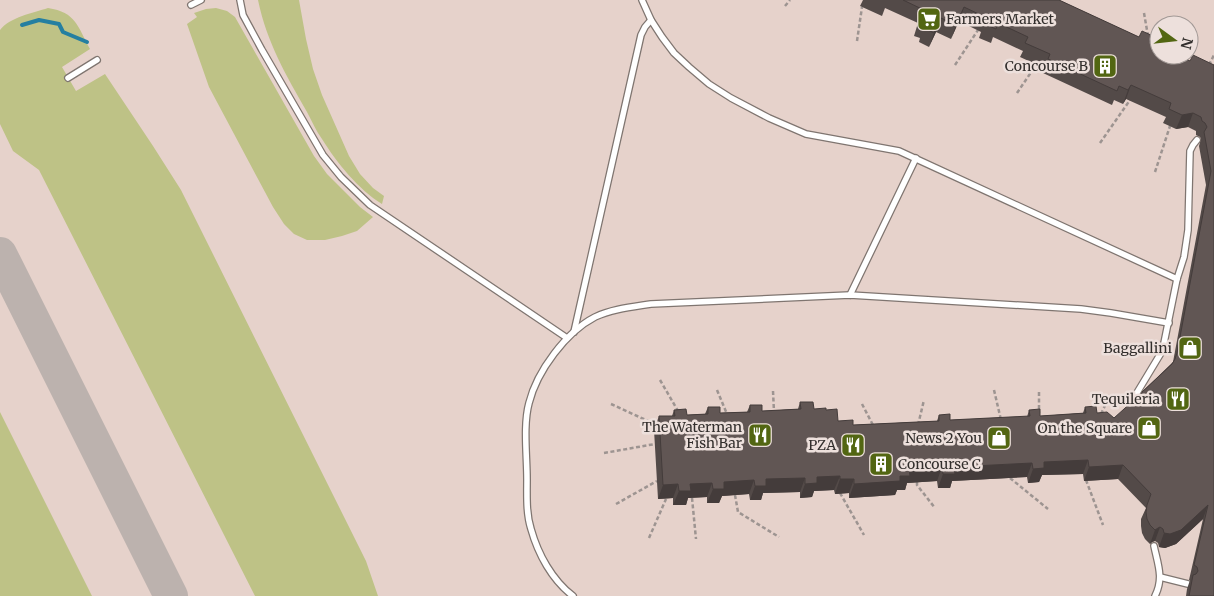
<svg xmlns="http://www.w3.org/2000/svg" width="1214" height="596" viewBox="0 0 1214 596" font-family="Merriweather,serif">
<rect width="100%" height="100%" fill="#ede0dc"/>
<!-- built -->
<path fill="#e6d2cb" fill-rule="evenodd" d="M0,0h1214v596h-1214zM1159,25h30v30h-30z"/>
<!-- green -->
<g fill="#bec286">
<path d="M258,0h41l7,39 7,30 9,26 27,61 11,18 13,14 11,8 -2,8c-24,-15 -45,-41 -60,-65 -6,-8 -10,-18 -15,-27 -21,-37 -40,-69 -49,-112z"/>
<path d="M48,8c28,4 30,19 42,41l-28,18 14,24 29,-17 48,72 28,44 185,371 12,35h-123l-216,-426 -26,-19 -13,-27v-94c10,-13 33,-17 48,-22z"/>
<path d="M216,8l11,3 8,6 79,139 13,18 33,33 13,10 -16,14 -15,5 -17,4h-18l-13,-6 -10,-10 -11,-17 -64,-120 -22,-63 10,-7 -3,-4 12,-4z"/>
<path d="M0,412l92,184h-92z"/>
</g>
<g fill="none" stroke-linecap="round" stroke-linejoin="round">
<!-- stream -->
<path stroke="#257fa1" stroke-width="4" d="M22,25l17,-5 20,4 4,8 24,10"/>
<!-- taxiway -->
<path stroke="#bcb2ae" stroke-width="34" d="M0,254l171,342"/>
<!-- service casing -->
<g stroke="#7f7570" stroke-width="8">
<g id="service">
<path d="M240,0l3,15 19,35 61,105 18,22 29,28 197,133"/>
<path d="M642,0l9,20 11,17 12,16 15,14 20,17 22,14 38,20 37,16 93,17 278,128"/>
<path d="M191,5l10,-5"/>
<path d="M68,78l29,-18"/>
<path d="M850,295l66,-137"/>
<path d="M574,332l67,-297 4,-8 6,-7"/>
<path d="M1132,409v-8l29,-48 3,-10 13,-64 7,-22 4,-27 2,-79 3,-6 4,-5"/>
<path d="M1154,546c4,19 10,32 1,50"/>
<path d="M1160,577l28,7"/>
<path d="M573,596c-21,-16 -35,-42 -42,-67 -5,-16 -4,-33 -4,-50 0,-23 -4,-54 2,-76 8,-32 37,-71 66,-86 17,-8 37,-10 56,-13l199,-9 231,14 30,4 58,10"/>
</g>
</g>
<!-- path -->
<g stroke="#9d9491" stroke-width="2.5" stroke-dasharray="4 2.5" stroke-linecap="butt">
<path d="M785,6l5,-6"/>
<path d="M1144,13l4,23"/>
<path d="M857,41l5,-34"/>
<path d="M955,65l23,-35"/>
<path d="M1209,65l5,-10"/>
<path d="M1017,93l21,-31"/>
<path d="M1100,143l30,-43"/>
<path d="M1155,172l15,-46"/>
<path d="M660,380l18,31"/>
<path d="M717,390l10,24"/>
<path d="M994,390l7,30"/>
<path d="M773,391l1,21"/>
<path d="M1039,392v21"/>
<path d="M611,404l48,22"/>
<path d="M862,404l12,23"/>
<path d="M1101,414l9,-19"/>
<path d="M918,425l6,-25"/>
<path d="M604,453l51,-9"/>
<path d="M1010,478l38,31"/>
<path d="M1086,480l17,45"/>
<path d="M917,482v3l18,23"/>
<path d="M840,493l24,42"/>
<path d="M735,495l3,17 41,25"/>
<path d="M692,498l4,41"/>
<path d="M616,504l41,-23"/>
<path d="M649,538l17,-39"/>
</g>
<!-- service -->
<use href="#service" stroke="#fff" stroke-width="5.5"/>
</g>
<!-- wall -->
<path fill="#534a48" d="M863,0h196l131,61 24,4v531h-28l1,-7 3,-9h-1l14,-61 -27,25 -11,4 -6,-1 -1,-4 -3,-2 -3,1 -2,2 -5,-5 -3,-6 -1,-7v-7l5,-11 -28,-29 -34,2 -1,-7 -41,1 -3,7 -11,1 -1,-6 -75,4 -2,7h-12l-1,-7 -30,2 -2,7h-8l-2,5 -46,3v-5l-14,1 -1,-4 -20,1 -2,6 -12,1v-6l-37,1 -2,7h-11l-1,-6 -27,2 -3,7h-12v-6l-19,1 -2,7h-13v-7l-15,1 -4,-69 5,-14h13l2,-6 13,5 18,-1 3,-7 12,6 27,-1 3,-7 12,6 36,-2 2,-7 14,7 12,1 12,11 15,4 84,-4 2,-6 11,5 77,-3 2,-7 11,6 43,-3 2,-6 12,6 17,5 25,-17 3,-9 31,-30 33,-177 -7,-39 2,-7 -1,-2 -4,-2v-4l-8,-4 -12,2 -13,-6 3,-6 -40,-18 -3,5 -9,-4 -2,5 -69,-32 1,-5 -24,-11 3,-6 -30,-14 -2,6 -12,-5 2,-6 -22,-11 -8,18 -15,-7 -7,15 -10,-5 1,-4 -6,-2 4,-13 -33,-15 -3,8 -22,-10z"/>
<!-- shaded-wall -->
<g fill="#443c3b">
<path d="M964,7l-5,14 -8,18 5,-14z"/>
<path d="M941,18l-5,14 -7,15 5,-14z"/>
<path d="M1131,85l-5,14 -3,5 5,-14z"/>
<path d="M1193,113l-5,14 -12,2 6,-14z"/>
<path d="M1088,460l-5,14 -41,1 -3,7 -11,1 5,-14 11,-7z"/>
<path d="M1032,463l-5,14 -75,4 -2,7h-12l5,-14 11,-7z"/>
<path d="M1123,465l-5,14 -34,2 5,-14z"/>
<path d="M942,467l-5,14 -30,2 -2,7h-8l-2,5 -46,3 5,-14 46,-8 9,-7z"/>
<path d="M840,476l-6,14 -20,1 -2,6 -12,1 5,-14 12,-7z"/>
<path d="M805,478l-5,14 -37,1 -2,7h-11l5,-14 11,-7z"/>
<path d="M840,479h14l-5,14 -14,1z"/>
<path d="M754,480l-5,14 -27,2 -3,7h-12l6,-14 11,-7z"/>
<path d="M712,483l-5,14 -19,1 -2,7h-13l6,-14 11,-7z"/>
<path d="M678,484l-5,14 -15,1 5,-14z"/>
<path d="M1208,505l-5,14 -27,25 -11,4 -6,-1 5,-14z"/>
<path d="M1160,527l-5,14 -3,1 -2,2 5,-14 3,-2z"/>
</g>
<!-- building -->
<path fill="#615654" stroke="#443c3b" d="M903,0h156l80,37 3,-6 11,5 -3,6 9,4v9h19l12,6 3,-6 21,10v531h-25l4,-21 3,-1 2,-3 -1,-4 -3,-2 14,-60 -27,25 -11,4 -6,-1 -1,-4 -3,-2 -2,1 -3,2 -5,-5 -3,-6 -1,-7 1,-7 4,-11 -28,-29 -34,2 -1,-7 -44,2v6l-11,1 -1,-6 -78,4 1,7h-12l-1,-7 -33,2 1,7h-10v5l-46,3v-5h-14v-3l-23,1v6l-12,1v-6l-39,1v7h-11l-1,-6 -30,2v7h-11l-1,-6 -22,1 1,7h-12l-1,-7 -15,1 -4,-69h16l-1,-6 12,-1 1,6 21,-1v-7h12v6l30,-1v-7h12v6l39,-2 -1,-7h13l1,7 12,-1v2l11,-1 1,12 15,-1v5l86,-4v-6l11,-1v6l80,-4 -1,-6 11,-1v7l46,-3 -1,-6 11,-1 1,7 10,-1 7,6 20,-18 4,2 3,-2 1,-8 30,-28 3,-5 2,-6 34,-182 -7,-39 3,-5 -2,-4 -3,-2 -1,-4 -8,-4 -11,2 -13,-6 2,-6 -40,-18 -3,5 -9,-4 -2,5 -69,-32 2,-5 -25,-11 3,-6 -30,-14 -2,6 -12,-5 3,-6 -23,-11 -8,18 -15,-7 -7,15 -10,-5 1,-3 -6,-3 5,-12z"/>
<!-- icons -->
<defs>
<g id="supermarket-square" transform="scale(1.25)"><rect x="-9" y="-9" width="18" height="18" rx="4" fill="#526612" stroke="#ede0dc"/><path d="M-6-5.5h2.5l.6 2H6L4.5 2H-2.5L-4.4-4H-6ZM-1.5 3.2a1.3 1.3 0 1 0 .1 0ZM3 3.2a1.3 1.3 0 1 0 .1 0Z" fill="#fff"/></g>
<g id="building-square" transform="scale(1.25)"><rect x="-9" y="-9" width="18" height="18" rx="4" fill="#526612" stroke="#ede0dc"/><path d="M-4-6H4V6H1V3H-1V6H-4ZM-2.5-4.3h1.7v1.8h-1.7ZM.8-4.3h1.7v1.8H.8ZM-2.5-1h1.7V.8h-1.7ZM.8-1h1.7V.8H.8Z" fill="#fff"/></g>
<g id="shop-square" transform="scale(1.25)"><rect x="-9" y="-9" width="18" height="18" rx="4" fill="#526612" stroke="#ede0dc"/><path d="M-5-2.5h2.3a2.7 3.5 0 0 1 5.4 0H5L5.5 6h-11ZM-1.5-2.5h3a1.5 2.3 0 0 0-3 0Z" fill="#fff"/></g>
<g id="restaurant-square" transform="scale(1.25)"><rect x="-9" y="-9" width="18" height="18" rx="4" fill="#526612" stroke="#ede0dc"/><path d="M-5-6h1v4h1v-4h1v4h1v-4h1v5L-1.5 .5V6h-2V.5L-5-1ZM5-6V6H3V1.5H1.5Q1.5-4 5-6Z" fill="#fff"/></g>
</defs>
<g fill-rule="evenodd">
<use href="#supermarket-square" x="929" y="19"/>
<use href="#building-square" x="1105" y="66"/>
<use href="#shop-square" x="1190" y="348"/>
<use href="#restaurant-square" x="1178" y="399"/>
<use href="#shop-square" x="1149" y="428"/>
<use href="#restaurant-square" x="760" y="435"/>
<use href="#shop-square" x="999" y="438"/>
<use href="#restaurant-square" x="853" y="445"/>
<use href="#building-square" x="881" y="464"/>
</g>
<g text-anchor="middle" stroke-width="5" stroke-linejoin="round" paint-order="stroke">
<!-- poi labels -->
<g font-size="14" fill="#322e2c" stroke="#ede0dc" text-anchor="end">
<text x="946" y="24" text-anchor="start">Farmers Market</text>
<text x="1088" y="71">Concourse B</text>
<text x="1172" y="353">Baggallini</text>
<text x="1160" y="404">Tequileria</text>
<text x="742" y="432">The Waterman<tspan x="742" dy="16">Fish Bar</tspan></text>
<text x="1132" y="433">On the Square</text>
<text x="982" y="443">News 2 You</text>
<text x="836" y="450">PZA</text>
<text x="898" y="469" text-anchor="start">Concourse C</text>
</g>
</g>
<!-- north arrow -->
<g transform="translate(1174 40) rotate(105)"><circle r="24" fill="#ede0dc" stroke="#a29996"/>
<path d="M0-4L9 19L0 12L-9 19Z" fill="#526612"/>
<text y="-8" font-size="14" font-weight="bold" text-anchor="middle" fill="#322e2c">N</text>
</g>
</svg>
